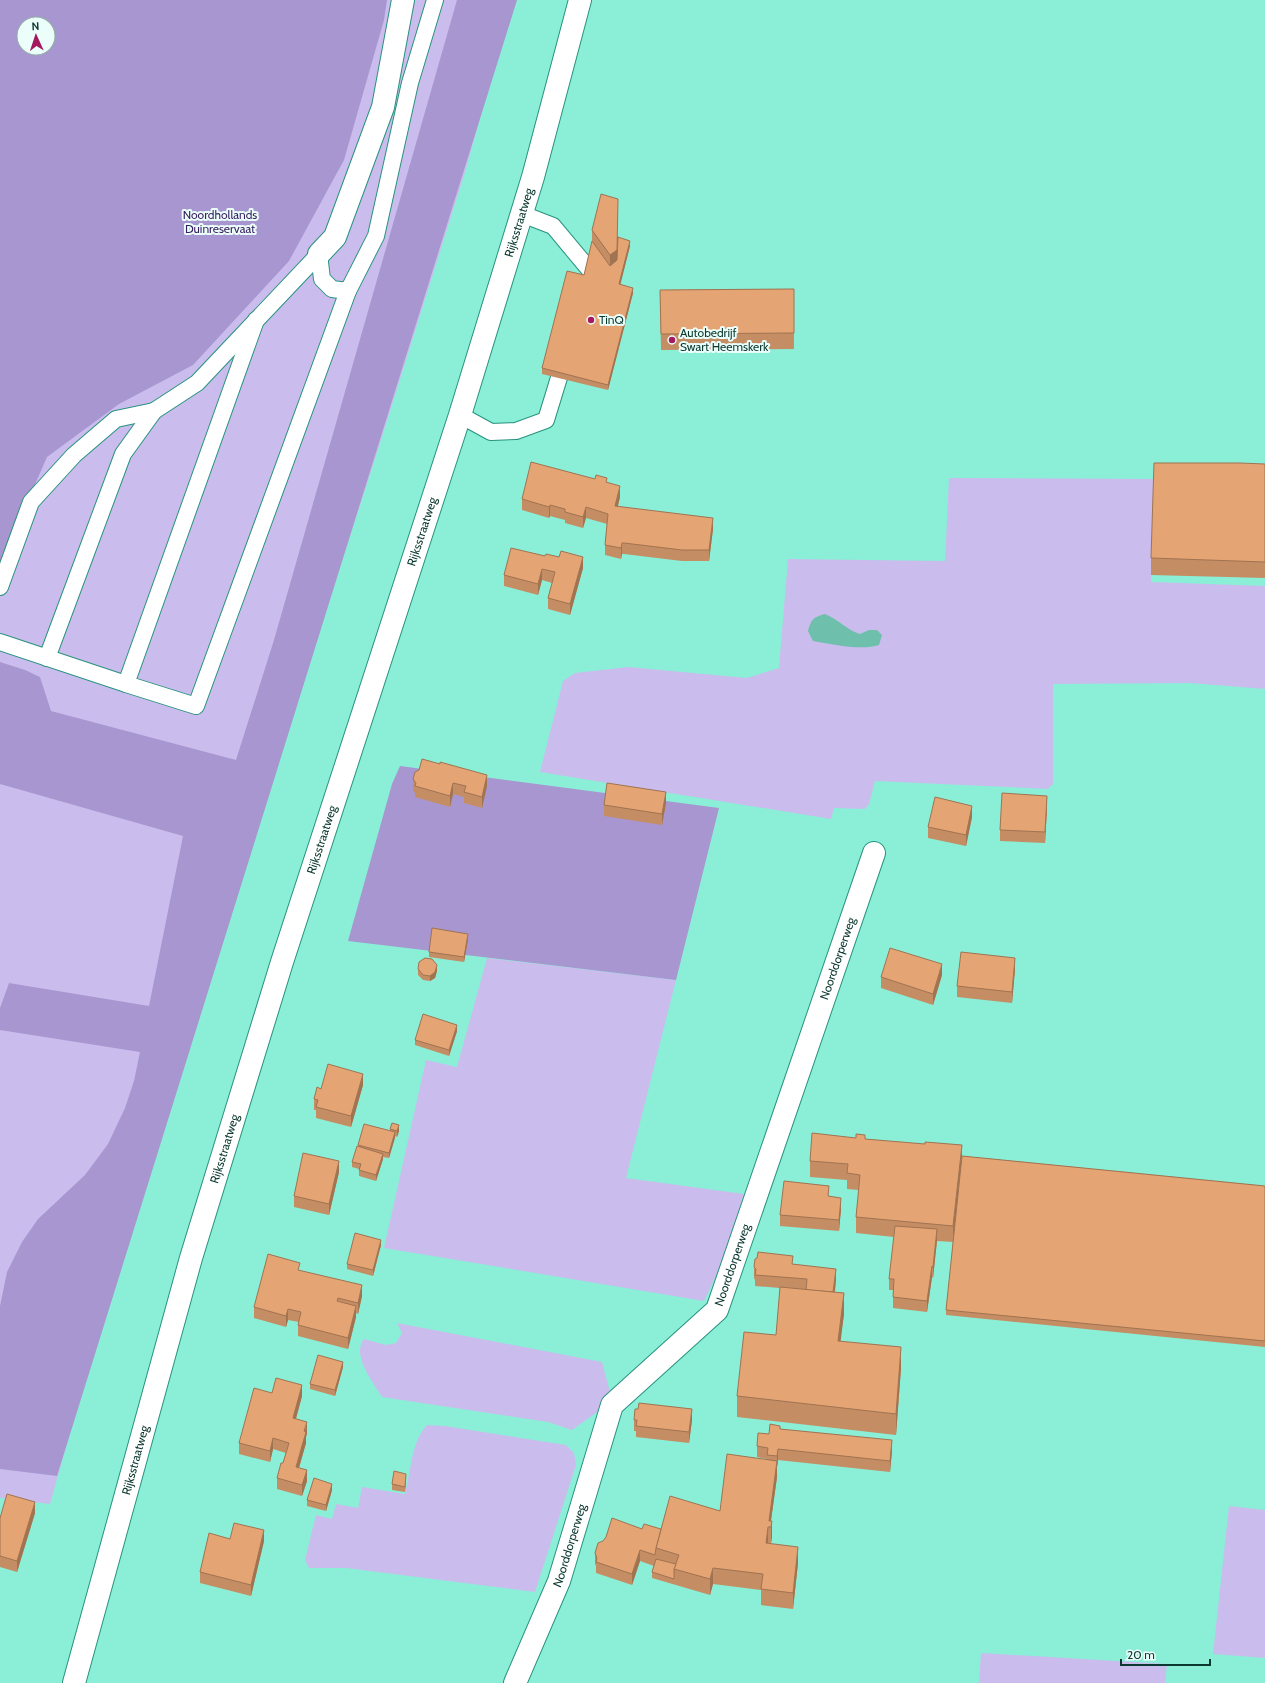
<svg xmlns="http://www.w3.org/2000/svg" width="1265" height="1683" viewBox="0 0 1265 1683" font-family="Cabin,sans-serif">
<rect width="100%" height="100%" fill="#8beed7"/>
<!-- green -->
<g fill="#cabded" fill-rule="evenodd">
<path d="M0,0h513l-48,172 -91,290 -209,646 -74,249 -41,147 -50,-6zM24,24h24v24h-24z"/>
<path d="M949,478l206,1 -4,103 114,4v103l-75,-6 -137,1v100l-5,5 -173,-8 -6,23 -4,5 -31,-1 -3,11 -291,-47 23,-91 12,-8 53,-6 119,11 32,-10 9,-109 157,2zM833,617l19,15 8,2 9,-4 2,18z"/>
<path d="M487,958l189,22 -50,198 118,16 -17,59 -23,48 -320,-53 42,-188 31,7z"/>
<path d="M397,1323l205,39 8,30 -10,18 -28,20 -24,-8 -166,-25c-9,-15 -31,-42 -18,-58l22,6 10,-2 6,-10z"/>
<path d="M427,1425l18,1 121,19 8,8 2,12 -41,127 -189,-24h-37l-4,-8 11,-45 16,4 4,-15 22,4 4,-21 43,7c6,-22 6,-52 22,-69z"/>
<path d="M1229,1506l36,4v148l-52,-4z"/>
<path d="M981,1653l186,11 -2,19h-186z"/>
</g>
<!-- forest -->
<g fill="#a796d0" fill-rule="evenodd">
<path d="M0,0h387l-3,20 -40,140 -55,101 -96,104 -74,39 -72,53 -47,107zM24,24h24v24h-24z"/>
<path d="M457,0h60l-460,1476 -57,-7v-163l7,-34 15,-30 16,-23 47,-44 23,-31 17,-36 9,-27 6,-29 -140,-22v-22l9,-25 140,23 34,-170 -183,-52v-122l25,8 15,7 11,34 185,49 38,-120z"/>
<path d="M400,766l319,42 -43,172 -328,-39 44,-157z"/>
</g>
<!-- water -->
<path fill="#6ebfac" d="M825,614c13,5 22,16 35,20l9,-4h8l5,5 -3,10c-18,6 -47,-1 -66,-4l-5,-10c3,-11 5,-14 17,-17z"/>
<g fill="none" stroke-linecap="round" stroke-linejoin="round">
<!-- lane casing -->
<g stroke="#27937f" stroke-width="18">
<g id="lane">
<path d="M522,214l31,12 40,48 -4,11"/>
<path d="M319,254l3,25 10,10 16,2 28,-55 34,-153 25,-83"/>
<path d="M256,320l-130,364 70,22 152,-415"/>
<path d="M460,415l31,17 25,-1 30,-11 19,-62"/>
<path d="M0,587l31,-85 43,-47 42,-36 38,-8"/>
<path d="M0,642l126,42"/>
<path d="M47,658l76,-204 31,-43 43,-28 122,-129"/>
</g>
</g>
<!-- street casing -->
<g stroke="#27937f" stroke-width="24">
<g id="street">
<path d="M319,254l16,-17 48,-130 20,-107"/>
<path id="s1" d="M515,1683l44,-102 53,-176 105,-95 157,-457"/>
</g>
</g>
<!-- secondary casing -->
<g stroke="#27937f" stroke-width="24">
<g id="secondary">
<path id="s2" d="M74,1683l117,-425 91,-296 178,-547 73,-238 47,-177"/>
</g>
</g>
<!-- lane -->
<use href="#lane" stroke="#fff" stroke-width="16"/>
<!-- street -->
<use href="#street" stroke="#fff" stroke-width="22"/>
<!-- secondary -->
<use href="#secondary" stroke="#fff" stroke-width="22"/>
</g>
<!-- wall -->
<g fill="#c58d64">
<path d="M592,230l26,7 12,9 -10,38 13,9 -25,97 -66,-16v-6l42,-93 8,-32z"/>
<path d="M794,289v60l-133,1 -1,-60z"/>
<path d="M1265,464v114l-114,-3v-17z"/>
<path d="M607,482l13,15 -2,9 95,23 -4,32h-27l-58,-7h-2l-1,5 -16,-4v-10l2,-21 -21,-6 -3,10 -18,-5v-3l-15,-4 -1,2 -27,-8v-11z"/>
<path d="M545,556l14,1 24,11 -13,47 -22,-6v-11l4,-15 -10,-3 -4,15 -34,-9v-11z"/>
<path d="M413,779l74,7 -5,22 -18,-5v-6l-11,-3 -3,13 -35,-10v-4l-2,-3z"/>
<path d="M666,803l-4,22 -58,-9v-11z"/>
<path d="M1047,807l-2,36 -45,-2v-11z"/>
<path d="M972,817l-6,29 -38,-8v-11z"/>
<path d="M468,940l-4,22 -35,-5v-5z"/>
<path d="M418,969l19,2 -2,7 -5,3 -7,-1 -5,-5z"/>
<path d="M1015,969l-3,34 -55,-6v-11z"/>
<path d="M942,975l-9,30 -52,-17v-11z"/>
<path d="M457,1031l-8,25 -34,-11v-5z"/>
<path d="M363,1085l-12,42 -35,-9v-8h-2v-11l7,-10z"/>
<path d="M390,1129l9,2 -2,6 -2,-1 -6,22 -6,-1v2l-7,22 -17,-5v-7l-7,-2v-5l6,-16v-1l32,-14z"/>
<path d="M865,1139l97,17 303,30v161l-319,-32v-5l7,-68 -16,-1 -4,37 -1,-1 -5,35 -34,-4v-18h-4v-11l5,-42 -38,-4v-16l3,-27 -12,-1v-9l-37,-3v-16z"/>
<path d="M339,1172l-10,43 -35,-8v-11z"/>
<path d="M829,1196l12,13 -2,22 -59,-5v-11z"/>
<path d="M381,1245l-8,31 -26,-7v-5z"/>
<path d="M793,1264l43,16 -1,12 9,22 -4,27 61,27 -5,67 -159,-18v-21l39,-61 4,-47 -25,-2v-6l-1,-2v-11z"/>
<path d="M300,1271l62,25 -4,18 -2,-1v4l-8,32 -50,-13v-11l1,-3 -11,-2 -2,7 -32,-9v-11z"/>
<path d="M343,1367l-8,29 -25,-7v-5z"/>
<path d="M272,1393l30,3 -6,23 11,14 -1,4v6l-7,25 8,13 -5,15 -25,-7v-11l6,-15 3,-10 -13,-4 -3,13 -31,-8v-11z"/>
<path d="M634,1420h58l-3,23 -53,-6v-6h-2z"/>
<path d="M780,1429l112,22 -2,21 -112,-12 -1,7v10l-6,44 1,16 -1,6h-3l30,20 -5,46 -32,-4v-15l-48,-6 -3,11 -58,-17v-6l2,-6 -14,-5 -8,24 -36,-12v-7l-1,-2v-11l47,-24h19l59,-18 47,-52 -10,-2v-11l12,-12z"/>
<path d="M406,1479l-1,13 -13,-2v-6z"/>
<path d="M332,1490l-6,21 -19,-5v-6z"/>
<path d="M35,1513l-18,59 -17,-5v-49z"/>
<path d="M230,1539l34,2 -13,55 -51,-13v-11z"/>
</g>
<!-- shaded-wall -->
<g fill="#a07351">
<path d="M630,241v5l-11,44v-6z"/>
<path d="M617,250v16l-7,5v-16z"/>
<path d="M633,288v5l-25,97v-5z"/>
<path d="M620,486v11l-5,20v-11z"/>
<path d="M550,505v11l-1,2v-11z"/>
<path d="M586,507v11l-3,10v-11z"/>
<path d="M713,518v11l-4,32v-11z"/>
<path d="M622,543v11l-1,5v-11z"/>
<path d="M583,557v11l-13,47v-11z"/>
<path d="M542,569v11l-4,15v-11z"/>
<path d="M487,775v11l-5,22v-11z"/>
<path d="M453,783v11l-3,13v-11z"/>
<path d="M666,792v11l-4,22v-11z"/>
<path d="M1047,796v11l-2,36v-11z"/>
<path d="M972,806v11l-6,29v-11z"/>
<path d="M468,934v6l-4,22v-5z"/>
<path d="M1015,958v11l-3,34v-11z"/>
<path d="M942,964v11l-9,30v-11z"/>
<path d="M437,965v6l-2,7 -5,3v-5z"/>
<path d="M457,1025v6l-8,25v-6z"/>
<path d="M363,1074v11l-12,42v-11z"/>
<path d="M399,1125v6l-2,6v-6z"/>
<path d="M395,1132v6l-6,20v-5z"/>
<path d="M962,1145v17l-9,80v-16z"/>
<path d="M383,1154v5l-7,22v-6z"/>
<path d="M339,1161v11l-10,43v-11z"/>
<path d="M841,1198v11l-2,22v-11z"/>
<path d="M937,1229v11l-4,38v-11z"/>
<path d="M381,1240v5l-8,31v-6z"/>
<path d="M932,1266v11l-5,35v-11z"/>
<path d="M836,1269v11l-3,24v-11z"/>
<path d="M362,1285v11l-4,18v-11z"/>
<path d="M844,1293v21l-6,48v-21z"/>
<path d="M356,1306v11l-8,32v-11z"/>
<path d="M288,1309v11l-2,7v-11z"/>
<path d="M901,1347v21l-5,67v-21z"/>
<path d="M343,1362v5l-8,29v-6z"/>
<path d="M302,1385v11l-9,33v-11z"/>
<path d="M692,1409v11l-3,23v-11z"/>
<path d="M307,1422v11l-1,4v6l-10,35v-11z"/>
<path d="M273,1438v11l-3,13v-11z"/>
<path d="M892,1440v11l-2,21v-11z"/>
<path d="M778,1449v11l-1,7v-11z"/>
<path d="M777,1461v16l-7,50 -1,-6z"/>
<path d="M307,1470v11l-5,15v-11z"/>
<path d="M406,1474v5l-1,13v-5z"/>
<path d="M332,1484v6l-6,21v-6z"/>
<path d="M35,1502v11l-18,59v-11z"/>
<path d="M772,1521v16l-1,6v-16z"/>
<path d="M768,1527v16l-2,16v-16z"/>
<path d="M264,1530v11l-13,55v-11z"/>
<path d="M798,1547v16l-5,46v-16z"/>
<path d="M640,1550v11l-8,24v-11z"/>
<path d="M713,1568v16l-3,11v-16z"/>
</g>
<!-- building -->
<g fill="#e5a474" stroke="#a07351">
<path d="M601,194l17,5 -1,51 -7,5 -18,-25z"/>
<path d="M618,237l12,4 -11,43 14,4 -25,97 -66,-17 25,-97 17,4 8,-34 18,25 7,-6z"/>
<path d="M794,289v44l-133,1 -1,-44z"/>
<path d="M531,462l64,17 1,-4 11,3 -1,4 14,4 -5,20 98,12 -4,32h-27l-58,-7h-2l-1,5 -16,-3 3,-31 -22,-7 -3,10 -18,-5v-3l-15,-4 -1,2 -27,-8z"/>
<path d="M1154,463h86l25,1v98l-114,-4z"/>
<path d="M511,548l34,8 1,-2 13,3 2,-6 22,6 -13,47 -22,-6 7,-26 -13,-3 -4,15 -34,-9z"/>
<path d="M422,759l18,5v-2l47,13 -5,22 -18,-5 2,-6 -13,-3 -3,13 -35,-10 1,-3 -3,-4 2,-7 4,-2z"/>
<path d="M607,783l59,9 -4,22 -58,-9z"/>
<path d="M1002,793l45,3 -2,36 -45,-2z"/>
<path d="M935,797l37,9 -6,29 -38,-8z"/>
<path d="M432,928l36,6 -4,23 -35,-5z"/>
<path d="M890,948l52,16 -9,30 -52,-17z"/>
<path d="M961,952l54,6 -3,34 -55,-6z"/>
<path d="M425,958l7,1 5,6 -2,7 -5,4 -7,-1 -5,-6 1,-7z"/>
<path d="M423,1014l34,11 -8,25 -34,-10z"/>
<path d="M328,1064l35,10 -12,42 -35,-9 2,-7 -4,-1 3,-12 4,2z"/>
<path d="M392,1123l7,2 -2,6 -7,-2z"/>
<path d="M364,1124l31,8 -6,21 -31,-8z"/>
<path d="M812,1133l44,5v-4l9,1v4l60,5v-2l37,3 -9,81 -97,-9 4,-42 -13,-2 1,-9 -38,-3z"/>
<path d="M357,1146l26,8 -7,21 -17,-5 2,-6 -9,-2z"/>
<path d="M303,1153l36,8 -10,43 -35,-8z"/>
<path d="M962,1156l303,30v155l-319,-31z"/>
<path d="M784,1181l45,5 -1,10 13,2 -2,22 -59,-5z"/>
<path d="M895,1226l42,3 -4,38 -1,-1 -5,35 -34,-4 1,-18h-5z"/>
<path d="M355,1233l26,7 -8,30 -26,-6z"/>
<path d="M758,1252l35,4 -1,8 44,5 -3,23 -27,-2 1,-11 -52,-4 1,-6 -2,-2 1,-8 2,-1z"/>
<path d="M268,1254l32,9 -2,7 64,15 -4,18 -20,-5 -1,3 19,5 -8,32 -50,-13 3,-13 -13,-3 -2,7 -32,-9z"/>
<path d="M780,1287l64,6 -6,48 63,6 -5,67 -159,-18 7,-64 32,3z"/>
<path d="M318,1355l25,7 -8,28 -25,-6z"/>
<path d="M276,1378l26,7 -9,33 14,4 -3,9 2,1 -10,35 11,3 -5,15 -25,-7 4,-15h2l6,-20 -16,-5 -3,13 -31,-8 15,-55 18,5z"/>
<path d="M639,1403l53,6 -3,23 -53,-6 1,-6h-3l1,-11h3z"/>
<path d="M770,1424l10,2v3l112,11 -2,21 -112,-12 -1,7 -10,-1 1,-7 -11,-2 1,-13 11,1z"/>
<path d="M727,1454l50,7 -8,60h3l-1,6h-3l-2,16 32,4 -5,46 -32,-4 2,-15 -50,-6 -3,11 -36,-10 5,-14 -23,-7 14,-52 50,15z"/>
<path d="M394,1471l12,3 -1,13 -13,-3z"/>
<path d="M314,1478l18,6 -6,21 -19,-5z"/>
<path d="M7,1494l28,8 -18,59 -17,-5v-38z"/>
<path d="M612,1518l30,11 2,-5 17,5 -5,19 -1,7 -15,-5 -8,24 -36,-12 1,-4 -2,-5 3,-10 5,-2 3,-4z"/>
<path d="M234,1523l30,7 -13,55 -51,-13 9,-39 21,6z"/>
<path d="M656,1559l20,5 -2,5v10l-22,-7z"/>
</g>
<!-- markers -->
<g fill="#a51a5f" stroke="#ecfef9" stroke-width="1.5">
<circle cx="591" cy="320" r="4"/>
<circle cx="672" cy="340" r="4"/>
</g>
<g text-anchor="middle" stroke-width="4" stroke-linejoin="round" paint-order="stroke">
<!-- park labels -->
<g font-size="12" fill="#391e62" stroke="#ecfef9">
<text x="220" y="219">Noordhollands<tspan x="220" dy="14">Duinreservaat</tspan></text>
</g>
<!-- street labels -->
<g font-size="12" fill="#0b382f" stroke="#ecfef9">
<text dy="4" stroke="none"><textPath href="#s2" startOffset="1527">Rijksstraatweg</textPath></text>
<text dy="4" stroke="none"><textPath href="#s2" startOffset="1203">Rijksstraatweg</textPath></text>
<text dy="4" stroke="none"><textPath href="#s2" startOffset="879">Rijksstraatweg</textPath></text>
<text dy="4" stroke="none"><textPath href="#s1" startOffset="808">Noorddorperweg</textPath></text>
<text dy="4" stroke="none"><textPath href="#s2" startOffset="555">Rijksstraatweg</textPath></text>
<text dy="4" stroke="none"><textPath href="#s1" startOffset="484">Noorddorperweg</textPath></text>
<text dy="4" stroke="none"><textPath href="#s2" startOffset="231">Rijksstraatweg</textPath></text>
<text dy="4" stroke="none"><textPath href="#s1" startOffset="148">Noorddorperweg</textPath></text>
</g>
<!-- poi labels -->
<g font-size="12" fill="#0b382f" stroke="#ecfef9" text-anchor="start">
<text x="599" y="324">TinQ</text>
<text x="680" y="337">Autobedrijf<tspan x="680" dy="14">Swart Heemskerk</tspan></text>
</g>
</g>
<!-- north arrow -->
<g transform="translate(36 36) rotate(357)"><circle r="19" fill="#ecfef9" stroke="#92afa8"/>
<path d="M0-3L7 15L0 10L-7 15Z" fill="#a51a5f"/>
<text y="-6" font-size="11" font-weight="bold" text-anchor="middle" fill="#0b382f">N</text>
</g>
<!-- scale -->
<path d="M1121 1659v6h89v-6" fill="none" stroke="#0b382f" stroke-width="2"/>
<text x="1127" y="1659" font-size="12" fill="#0b382f" stroke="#ecfef9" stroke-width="3" paint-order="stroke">20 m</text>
</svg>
